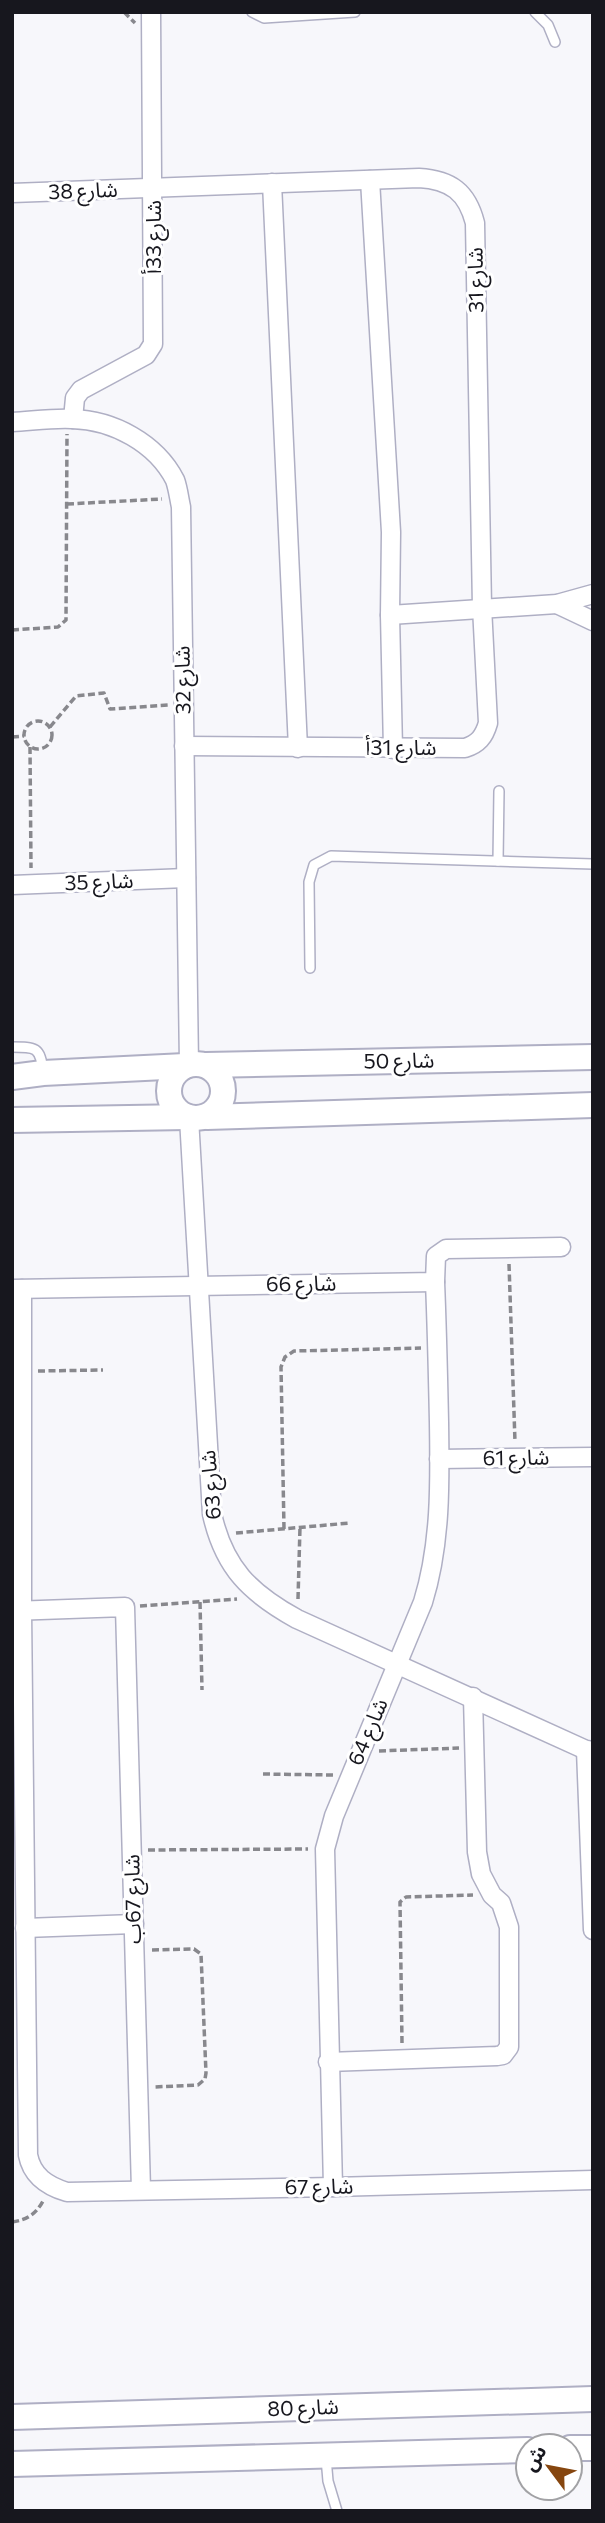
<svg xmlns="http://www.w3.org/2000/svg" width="605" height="2523" viewBox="0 0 605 2523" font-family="Commissioner,'Noto Sans Arabic',sans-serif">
<rect width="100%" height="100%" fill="#f7f7fb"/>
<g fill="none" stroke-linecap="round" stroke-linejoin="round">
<!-- lane casing -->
<g stroke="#afafc4" stroke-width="12">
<g id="lane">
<path d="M252,12l12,6 91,-6"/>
<path d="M535,12l13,13 7,17"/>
<path d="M498,861l1,-70"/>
<path d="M310,968l-1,-86 5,-17 17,-9 262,8"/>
<path d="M12,1047c24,0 28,0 31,24"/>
<path d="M326,2458l2,23 9,30"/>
</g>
</g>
<!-- street casing -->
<g stroke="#afafc4" stroke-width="21">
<g id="street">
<path d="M370,180l21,352 -1,83 3,134"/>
<path d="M272,183l26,565"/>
<path d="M12,193l407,-15c32,2 48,14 56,45l7,384 6,116c-4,14 -10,21 -23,25l-281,-2"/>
<path d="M73,419l2,-21 6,-8 65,-35 7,-11 -2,-332"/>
<path d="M12,422c20,-1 40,-4 60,-3 41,1 84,24 103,61 3,8 4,18 6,27l8,558"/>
<path d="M557,604l36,17"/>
<path d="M390,615l167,-11 36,-10"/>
<path d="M12,885l174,-7"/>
<path d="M189,1118l23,396c12,54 38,79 85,105l289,131 7,1"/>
<path d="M12,1289l423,-7 1,-26 10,-7 115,-2"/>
<path d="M22,1289v322l6,544c4,21 19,31 39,37l266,-5 260,-7"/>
<path d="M439,1459l154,-2"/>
<path d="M12,1611l113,-4 16,583"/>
<path d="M586,1750l7,180"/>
<path d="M25,1928l109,-4"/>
<path d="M328,2062l169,-6 6,-1 6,-8v-120l-8,-24 -9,-8 -11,-21 -4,-22 -4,-155"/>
<path d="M333,2187l-8,-338 9,-33 89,-214c18,-58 17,-120 16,-180 -1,-47 -2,-93 -4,-140"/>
</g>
</g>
<!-- secondary casing -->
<g stroke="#afafc4" stroke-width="28">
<g id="secondary">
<circle cx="196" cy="1091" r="27"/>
<path d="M206,1065l387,-8"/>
<path d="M12,1077l31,-4 142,-7"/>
<path d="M207,1117l386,-12"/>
<path d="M12,1120l175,-3"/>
<path d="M12,2417l581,-18"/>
<path d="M570,2448h23"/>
<path d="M12,2464l516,-14"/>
</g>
</g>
<!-- path -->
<g stroke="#88888d" stroke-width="3.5" stroke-dasharray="7 3.5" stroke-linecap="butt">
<path d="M124,12l11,11"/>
<path d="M67,504l95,-5"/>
<path d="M12,630l46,-3 8,-7 1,-186"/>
<circle cx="38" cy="735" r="14"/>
<path d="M50,727l26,-31 28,-3 6,16 58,-4"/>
<path d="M12,737l12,-1"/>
<path d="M30,747l1,121"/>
<path d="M12,763v3"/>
<path d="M509,1264l6,178"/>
<path d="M38,1371l65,-1"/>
<path d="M284,1529l-3,-162 4,-10 9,-6 127,-3"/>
<path d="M236,1533l114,-10"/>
<path d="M298,1599l2,-72"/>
<path d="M200,1602l2,88"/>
<path d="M140,1606l97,-7"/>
<path d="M379,1751l80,-3"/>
<path d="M263,1774l71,1"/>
<path d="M148,1850l160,-1"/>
<path d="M152,1950l42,-1 7,5 5,119 -1,6 -7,6 -44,2"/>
<path d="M402,2043l-2,-141 6,-5 67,-2"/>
<path d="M12,2222c15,-2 24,-8 31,-21"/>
</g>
<!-- lane -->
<use href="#lane" stroke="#fff" stroke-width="9"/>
<!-- street -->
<use href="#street" stroke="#fff" stroke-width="18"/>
<!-- secondary -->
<use href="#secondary" stroke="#fff" stroke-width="24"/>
</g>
<g text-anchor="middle" stroke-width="6" stroke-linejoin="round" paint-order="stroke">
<!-- street labels -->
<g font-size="21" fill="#17171e" stroke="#fff">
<text transform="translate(83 191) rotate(-2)" y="7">شارع 38</text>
<text transform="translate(154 237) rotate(-90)" y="7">شارع 33أ</text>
<text transform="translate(476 280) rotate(-91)" y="7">شارع 31</text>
<text transform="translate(183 680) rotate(-91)" y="7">شارع 32</text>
<text x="401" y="755">شارع 31أ</text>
<text transform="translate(99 882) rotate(-2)" y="7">شارع 35</text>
<text transform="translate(399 1061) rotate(-1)" y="7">شارع 50</text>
<text transform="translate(301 1284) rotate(-1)" y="7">شارع 66</text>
<text transform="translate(516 1458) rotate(-1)" y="7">شارع 61</text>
<text transform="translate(211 1485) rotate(-95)" y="7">شارع 63</text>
<text transform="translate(368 1732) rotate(-67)" y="7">شارع 64</text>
<text transform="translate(133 1899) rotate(-91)" y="7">شارع 67ب</text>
<text transform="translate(319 2187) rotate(-1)" y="7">شارع 67</text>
<text transform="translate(303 2408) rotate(-2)" y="7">شارع 80</text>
</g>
</g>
<!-- border -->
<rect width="605" height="2523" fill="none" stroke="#17171e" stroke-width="28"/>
<!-- north arrow -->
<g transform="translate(549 2467) rotate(302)"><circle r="33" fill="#ffffff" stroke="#a2a2a5" stroke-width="2"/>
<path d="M0-5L12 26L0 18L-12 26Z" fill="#86460f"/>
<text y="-10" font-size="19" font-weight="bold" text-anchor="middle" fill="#17171e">ش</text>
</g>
</svg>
